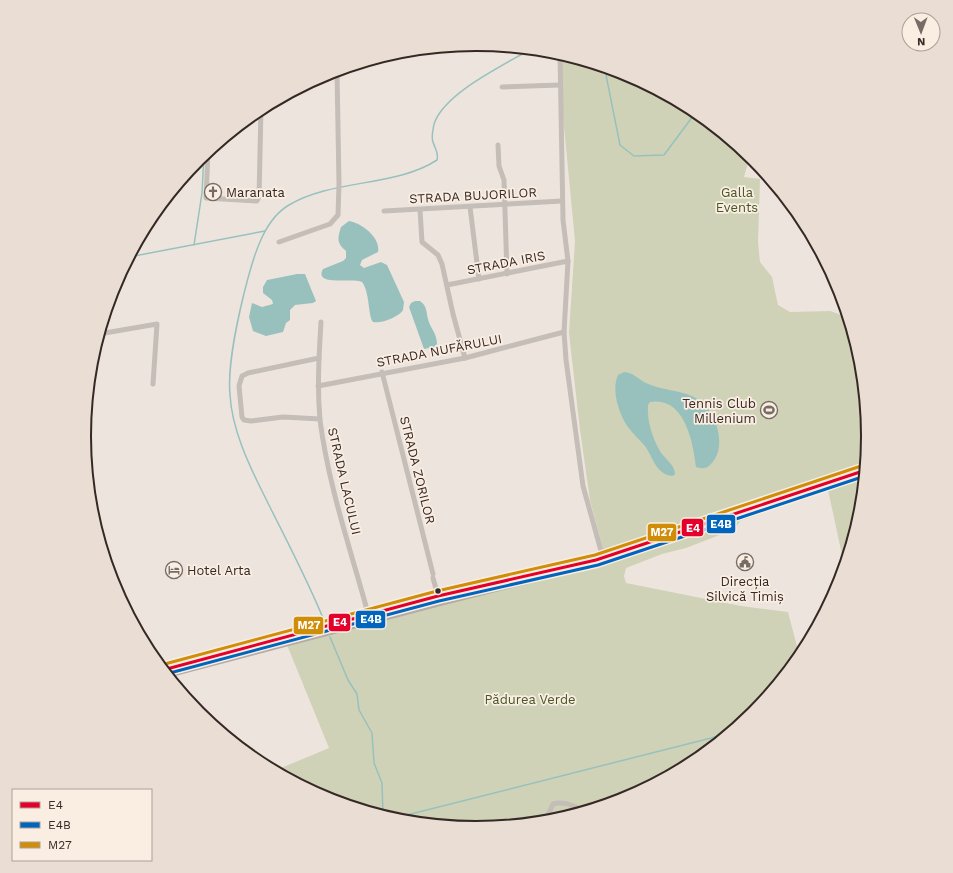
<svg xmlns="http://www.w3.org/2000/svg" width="953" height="873" viewBox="0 0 953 873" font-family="'Work Sans',sans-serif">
<rect width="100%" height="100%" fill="#ede5dd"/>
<!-- green -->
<path fill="#cfd2b6" d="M557,53l70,21 68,36 55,46 -6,21 16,2 -2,63 2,20 12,15 6,28 12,7 40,-1 18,6 10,31 -2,16 6,3 7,70 -8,76 -25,80 -4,-11 12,-18 -16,-74 -88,31 -5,8 -49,19 -24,6 -36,14 -2,8 2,7 115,23 47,6 12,46 -46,56 -60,49 -68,36 -73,22 -77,8 -76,-8 -74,-22 -52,-28 55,-23 -44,-108 37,-16 282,-71 -14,-53 -10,-70 -11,-97 6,-92z"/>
<!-- water -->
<g fill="#98c1be">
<path d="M349,221c13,2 32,17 29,31l-16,8 -2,5 4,3 17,-6 6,3 17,37 -1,8c-4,7 -22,14 -30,12 -5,-5 -3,-30 -11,-40 -9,-5 -49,5 -39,-13l20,-8 3,-3v-7c-9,-8 -9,-11 -5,-24z"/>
<path d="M297,274h8l11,27 -3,2 -18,2 -5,5v10l-4,3 -3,9 -17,4 -13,-5 -4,-14 3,-14 10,4 11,-3 -1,-4 -9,-7v-6l4,-7z"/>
<path d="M415,301h5c7,5 6,10 8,18 2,9 9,14 9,25l-3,3 -10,2 -15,-42 2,-4z"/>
<path d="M624,372c10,1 14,7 22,11 18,9 43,6 58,21 14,14 23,46 6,61 -4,4 -9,4 -14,2 -3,-24 -11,-71 -46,-65l-2,3c-1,16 4,32 12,46 4,7 15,14 15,23l-2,2c-17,-1 -20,-19 -28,-30 -5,-6 -12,-12 -17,-19 -9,-13 -17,-37 -10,-52z"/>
</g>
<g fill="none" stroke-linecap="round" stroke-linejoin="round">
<!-- stream -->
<g stroke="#98c1be" stroke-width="1.5">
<path d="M602,66l3,4 15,75 14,11 30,-1 32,-43"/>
<path d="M194,245l8,-52 2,-38"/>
<path d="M129,257l136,-26"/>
<path d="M325,623c-18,-45 -41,-87 -62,-130 -15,-30 -31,-64 -33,-98 -3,-31 10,-87 18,-117 7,-26 17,-59 41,-73 43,-26 107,-18 148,-45 2,-8 -2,-11 -4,-18 -2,-5 0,-12 1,-18 10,-31 70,-59 97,-75"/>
<path d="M330,637l18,43 9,14 2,16 13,23 2,30 8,20 1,33"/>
<path d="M391,819l340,-86"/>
</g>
<!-- minor -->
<g stroke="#c5bdb7" stroke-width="5">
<path d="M560,54l3,166 5,41 -4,71 2,28 17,126 20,72"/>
<path d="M502,87l58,-2"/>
<path d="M498,145l1,21 5,14 3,94"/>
<path d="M208,152l-2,46 51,3 2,-4 2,-88"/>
<path d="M470,207l9,72"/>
<path d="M420,210l2,32 16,13 4,9 11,50 12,44"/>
<path d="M384,211l178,-10"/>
<path d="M279,242l51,-18 8,-9 1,-31 -2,-113"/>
<path d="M447,285l121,-24"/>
<path d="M321,322c-2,33 -4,65 -1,98 8,63 29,125 46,186l-2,10"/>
<path d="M99,334l58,-10 -4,60"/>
<path d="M319,358l-71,15 -6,3 -3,10 3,31 2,3 7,1 32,-4 37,2"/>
<path d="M382,372l51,202"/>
<path d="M318,386l147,-28 99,-26"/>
<path d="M433,578l5,18"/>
<path d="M545,822l8,-18c11,-4 24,4 34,7"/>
</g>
<!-- major -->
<g stroke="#b4aba6" stroke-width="6">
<path d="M162,670l276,-74 151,-35"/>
<path d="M167,675l273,-72 136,-34 20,-9 270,-90"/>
</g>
<!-- bus-1 casing -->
<g stroke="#faeee3" stroke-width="6">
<path id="bus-1" d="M163,670l275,-74 158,-36 270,-90"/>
</g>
<!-- bus-2 casing -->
<g stroke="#faeee3" stroke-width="6">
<path id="bus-2" d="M166,674l273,-73 159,-36 267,-89"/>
</g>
<!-- bus-3 casing -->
<g stroke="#faeee3" stroke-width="6">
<path id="bus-3" d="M161,665l276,-74 158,-36 269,-90"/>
</g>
<!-- bus-1 -->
<use href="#bus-1" stroke="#e4002b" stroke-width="3"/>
<!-- bus-2 -->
<use href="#bus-2" stroke="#0065bd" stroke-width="3"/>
<!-- bus-3 -->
<use href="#bus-3" stroke="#d08d07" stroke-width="3"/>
</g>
<!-- icons -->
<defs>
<g id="church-ring" transform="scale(0.9)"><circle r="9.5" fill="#faeee3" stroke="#766b65" stroke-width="1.5"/><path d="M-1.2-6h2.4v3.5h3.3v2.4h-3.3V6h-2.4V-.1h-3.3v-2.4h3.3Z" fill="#766b65"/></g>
<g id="stadium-ring" transform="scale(0.9)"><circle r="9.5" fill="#faeee3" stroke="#766b65" stroke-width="1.5"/><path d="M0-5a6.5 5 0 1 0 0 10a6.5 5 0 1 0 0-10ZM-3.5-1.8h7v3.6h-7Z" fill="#766b65"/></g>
<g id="civic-ring" transform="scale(0.9)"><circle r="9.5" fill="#faeee3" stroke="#766b65" stroke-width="1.5"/><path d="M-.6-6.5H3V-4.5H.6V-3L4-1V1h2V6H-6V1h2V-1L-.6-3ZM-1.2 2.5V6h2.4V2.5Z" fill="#766b65"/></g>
<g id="hotel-ring" transform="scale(0.9)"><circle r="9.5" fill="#faeee3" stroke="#766b65" stroke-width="1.5"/><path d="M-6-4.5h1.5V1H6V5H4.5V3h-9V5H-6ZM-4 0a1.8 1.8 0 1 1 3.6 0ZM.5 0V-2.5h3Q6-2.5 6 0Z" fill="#766b65"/></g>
</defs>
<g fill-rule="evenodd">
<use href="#church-ring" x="213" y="192"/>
<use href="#stadium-ring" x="769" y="410"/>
<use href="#civic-ring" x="745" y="562"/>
<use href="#hotel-ring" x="174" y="570"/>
</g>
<!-- markers -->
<circle fill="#362925" stroke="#faeee3" stroke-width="1.5" cx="438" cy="591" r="3.5"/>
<g text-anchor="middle" stroke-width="3.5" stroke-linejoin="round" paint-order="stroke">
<!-- poi labels -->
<g font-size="13" fill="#362925" stroke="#faeee3" text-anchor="start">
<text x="226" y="197">Maranata</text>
<text x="756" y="408" text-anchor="end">Tennis Club<tspan x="756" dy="15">Millenium</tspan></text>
<text x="187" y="575">Hotel Arta</text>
<text x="745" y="586" text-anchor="middle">Direcția<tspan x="745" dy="15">Silvică Timiș</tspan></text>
</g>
<!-- park labels -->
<g font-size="13" fill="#475627" stroke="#faeee3">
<text x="737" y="197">Galla<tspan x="737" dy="15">Events</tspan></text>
<text x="530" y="704">Pădurea Verde</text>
</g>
<!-- street labels -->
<g font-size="13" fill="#362925" stroke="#faeee3">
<text transform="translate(473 195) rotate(-3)" y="5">STRADA BUJORILOR</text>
<text transform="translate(506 262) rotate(-11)" y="5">STRADA IRIS</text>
<text transform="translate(439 350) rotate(-11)" y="5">STRADA NUFĂRULUI</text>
<text transform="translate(418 470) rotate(76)" y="5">STRADA ZORILOR</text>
<text transform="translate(345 481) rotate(77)" y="5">STRADA LACULUI</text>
</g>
</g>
<!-- crop -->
<path d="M0 0H953V873H0ZM91 436a385 385 0 1 1 770 0a385 385 0 1 1-770 0Z" fill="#eaded4" fill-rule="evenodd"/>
<path fill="none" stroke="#362925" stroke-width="2" d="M91 436a385 385 0 1 1 770 0a385 385 0 1 1-770 0Z"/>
<g stroke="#faeee3" stroke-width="1.5">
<rect x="706" y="514" width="30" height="20" rx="4" fill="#0065bd"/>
<rect x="681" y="518" width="23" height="19" rx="4" fill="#e4002b"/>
<rect x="647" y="523" width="30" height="19" rx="4" fill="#d08d07"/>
<rect x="355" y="610" width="31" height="19" rx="4" fill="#0065bd"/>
<rect x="328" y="613" width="23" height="19" rx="4" fill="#e4002b"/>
<rect x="293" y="616" width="31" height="19" rx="4" fill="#d08d07"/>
</g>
<g font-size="11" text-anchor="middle" font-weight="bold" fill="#fff">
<text x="721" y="528">E4B</text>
<text x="693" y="532">E4</text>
<text x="662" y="536">M27</text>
<text x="371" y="623">E4B</text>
<text x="340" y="626">E4</text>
<text x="309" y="629">M27</text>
</g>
<!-- legend -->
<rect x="12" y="789" width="140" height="72" fill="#faeee3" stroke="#ac9f97"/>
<rect x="20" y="802" width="20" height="6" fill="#e4002b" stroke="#ac9f97"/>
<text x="48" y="809" font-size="12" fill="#362925">E4</text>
<rect x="20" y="822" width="20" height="6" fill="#0065bd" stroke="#ac9f97"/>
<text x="48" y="829" font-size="12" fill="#362925">E4B</text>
<rect x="20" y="842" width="20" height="6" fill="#d08d07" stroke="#ac9f97"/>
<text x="48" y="849" font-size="12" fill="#362925">M27</text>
<!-- north arrow -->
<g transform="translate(921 32) rotate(179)"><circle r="19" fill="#faeee3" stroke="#ac9f97"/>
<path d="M0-3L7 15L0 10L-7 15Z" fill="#766b65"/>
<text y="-6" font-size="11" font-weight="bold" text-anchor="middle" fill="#362925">N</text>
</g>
</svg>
